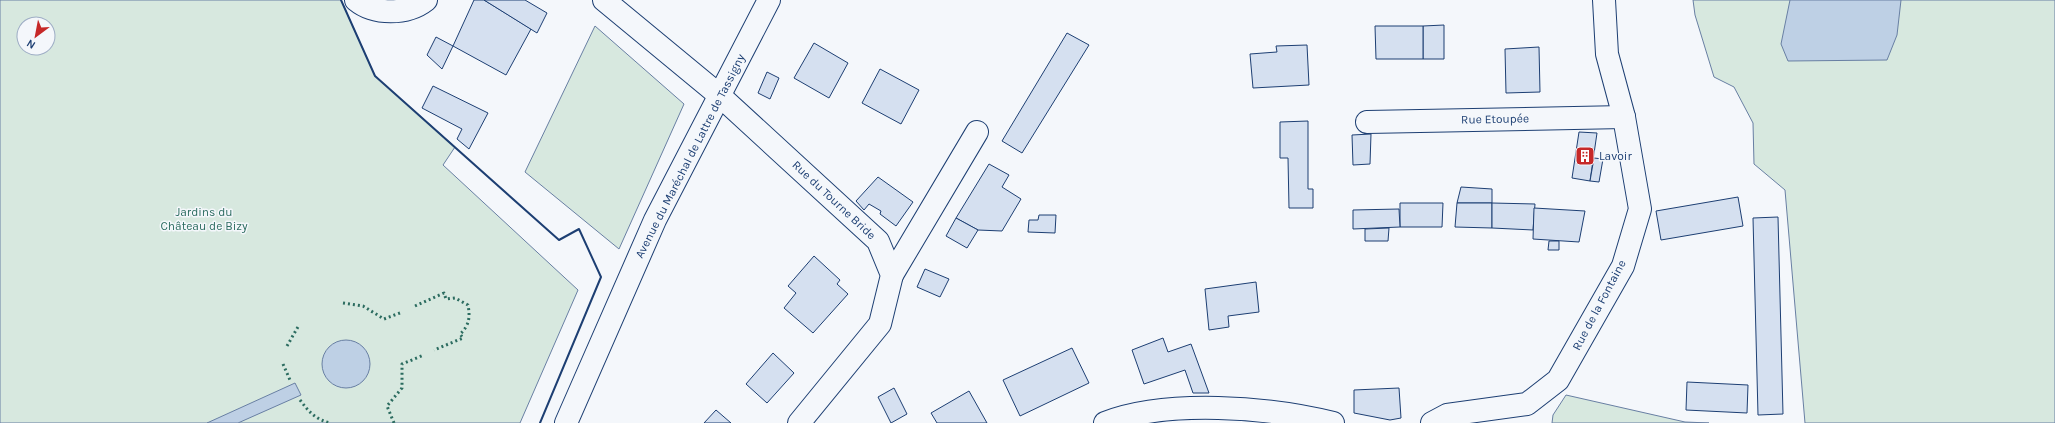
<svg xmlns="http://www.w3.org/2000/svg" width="2055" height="423" viewBox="0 0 2055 423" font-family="Karla,sans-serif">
<rect width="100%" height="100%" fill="#f4f7fb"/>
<!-- green -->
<g fill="#d7e8df" stroke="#687fa3" fill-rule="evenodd">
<path d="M0,0h341l34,76 80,71 -12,18 135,125 -58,133h-520zM24,24h24v24h-24z"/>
<path d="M1693,0h362v423h-250l-20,-233 -31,-26 -1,-41 -19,-36 -20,-10 -19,-62z"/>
<path d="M595,26l89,78 -65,145 -94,-77z"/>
<path d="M1566,395l119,27 24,1h-157l1,-8z"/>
</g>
<!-- water -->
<g fill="#bed0e5" stroke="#687fa3">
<path d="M1790,0h111l-4,35 -10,25 -99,1 -7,-17z"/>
<circle cx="346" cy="364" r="24"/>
<path d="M295,383l6,12 -63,28h-31z"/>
</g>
<!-- building -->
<g fill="#d5e0f0" stroke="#1d3f73">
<path d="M474,0h10l47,29 -25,46 -53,-29z"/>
<path d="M484,0h41l22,13 -10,20z"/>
<path d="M1444,25v34h-21v-33z"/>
<path d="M1375,26h48v33h-47z"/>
<path d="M1067,33l22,12 -67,108 -20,-12z"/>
<path d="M436,37l17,9 -11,23 -15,-14z"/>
<path d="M814,43l34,20 -19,35 -35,-20z"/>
<path d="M1307,45l2,40 -56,3 -3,-34 27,-2 -1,-6z"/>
<path d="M1539,47l1,45 -34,1 -1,-44z"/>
<path d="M880,69l39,21 -18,34 -39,-21z"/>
<path d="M767,72l12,6 -9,21 -12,-6z"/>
<path d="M433,86l55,27 -19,36 -12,-10 5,-10 -40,-21z"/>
<path d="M1308,121v68h5v19h-24l-1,-50h-8v-36z"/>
<path d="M1579,132l18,1 -7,48 -18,-3z"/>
<path d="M1371,134l-1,30 -17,1 -1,-30z"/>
<path d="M1594,158l9,1 -4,23 -9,-1z"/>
<path d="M989,164l20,11 -7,12 19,12 -19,32 -24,-1 -22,-12z"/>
<path d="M878,177l35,25 -17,24 -16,-12 1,-3 -12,-7 -5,6 -8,-9z"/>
<path d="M1461,187l31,2v14h-35z"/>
<path d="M1738,197l5,29 -82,14 -5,-29z"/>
<path d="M1400,203h43l-1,24h-42z"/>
<path d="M1457,203h35v25l-37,-1z"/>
<path d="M1492,203l43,1 -2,26 -41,-2z"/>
<path d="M1534,208l51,3 -6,31 -46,-3z"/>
<path d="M1399,209l1,18 -47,2v-19z"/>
<path d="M1039,215h17l-1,18 -27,-1 1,-12h9z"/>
<path d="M1778,217l5,197 -25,1 -5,-197z"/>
<path d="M956,218l22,12 -11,18 -21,-12z"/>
<path d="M1389,228l-1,13h-23v-12z"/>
<path d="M1549,241h10v9h-11z"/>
<path d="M814,256l26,24 -3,4 11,10 -35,39 -29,-25 12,-15 -8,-7z"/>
<path d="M925,269l24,10 -9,18 -23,-10z"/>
<path d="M1256,282l3,30 -31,4 1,11 -20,3 -4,-41z"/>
<path d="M1163,338l5,14 23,-8 18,49h-16l-8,-23 -41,14 -12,-34z"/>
<path d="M1072,348l17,35 -69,33 -17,-36z"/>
<path d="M773,353l21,20 -27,30 -21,-19z"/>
<path d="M1687,382l61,3 -1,28 -61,-3z"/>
<path d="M894,388l13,26 -16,9 -13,-26z"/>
<path d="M1399,388l2,30 -11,2 -36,-7v-23z"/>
<path d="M969,391l18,32h-50l-6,-10z"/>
<path d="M716,410l15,13h-27z"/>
</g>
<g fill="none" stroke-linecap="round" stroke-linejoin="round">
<!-- minor casing -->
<g stroke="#1d3f73" stroke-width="24">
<g id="minor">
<path d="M356,0c18,15 51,15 70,0"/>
<path d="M604,0l115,95 159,146 14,34 -12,49 -81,99"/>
<path d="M1367,122l257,-5"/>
<path d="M892,275l85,-143"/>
<path d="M1105,423c62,-24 164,-16 228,0"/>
<path d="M1432,423l15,-8 80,-11 31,-24 65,-114 17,-57 -16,-92 -17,-63 -3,-54"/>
</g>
</g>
<!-- major casing -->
<g stroke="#1d3f73" stroke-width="24">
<path id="major" d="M566,423l89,-203 114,-220"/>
</g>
<!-- minor -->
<use href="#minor" stroke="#f4f7fb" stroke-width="22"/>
<!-- major -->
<use href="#major" stroke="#f4f7fb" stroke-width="22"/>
<!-- hedge -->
<g stroke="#2c6c60" stroke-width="3" stroke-dasharray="2 3" stroke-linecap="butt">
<path d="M343,303l20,3 21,13 16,-6"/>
<path d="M415,306l29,-13 2,6 9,-1 13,7c2,11 2,20 -8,29l3,4 -29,12"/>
<path d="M287,346l12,-21"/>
<path d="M283,364l7,16"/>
<path d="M300,400c9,12 16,20 31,23"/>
<path d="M394,423l-7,-17 15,-18v-24l22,-9"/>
</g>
<!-- wall -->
<path stroke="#1d3f73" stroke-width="2" d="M341,0l34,76 184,164 20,-11 22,48 -61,146"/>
</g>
<!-- icons -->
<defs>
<g id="building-square" transform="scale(1)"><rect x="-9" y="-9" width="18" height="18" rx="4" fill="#c62828" stroke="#f4f7fb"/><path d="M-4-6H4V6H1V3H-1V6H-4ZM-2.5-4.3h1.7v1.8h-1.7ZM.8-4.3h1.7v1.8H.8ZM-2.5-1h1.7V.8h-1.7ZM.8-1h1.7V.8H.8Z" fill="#fff"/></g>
</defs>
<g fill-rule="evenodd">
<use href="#building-square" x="1585" y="156"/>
</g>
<g text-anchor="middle" stroke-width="3" stroke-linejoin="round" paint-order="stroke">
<!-- street labels -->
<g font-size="12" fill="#1d3f73" stroke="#f4f7fb">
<text transform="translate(1495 119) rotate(-1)" y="4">Rue Etoupée</text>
<text transform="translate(690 156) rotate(-63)" y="4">Avenue du Maréchal de Lattre de Tassigny</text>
<text transform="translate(834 200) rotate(43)" y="4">Rue du Tourne Bride</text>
<text transform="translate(1599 305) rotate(-62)" y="4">Rue de la Fontaine</text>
</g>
<!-- poi labels -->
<g font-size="12" fill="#1d3f73" stroke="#f4f7fb" text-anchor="start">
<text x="1599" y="160">Lavoir</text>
</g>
<!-- park labels -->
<g font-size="12" fill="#2c6c60" stroke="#f4f7fb">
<text x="204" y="216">Jardins du<tspan x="204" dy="14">Château de Bizy</tspan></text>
</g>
</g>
<!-- north arrow -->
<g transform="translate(36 36) rotate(212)"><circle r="19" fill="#f4f7fb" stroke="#9eadc5"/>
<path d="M0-3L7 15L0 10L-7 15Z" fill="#c62828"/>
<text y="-6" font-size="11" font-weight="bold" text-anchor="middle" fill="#1d3f73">N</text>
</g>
</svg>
